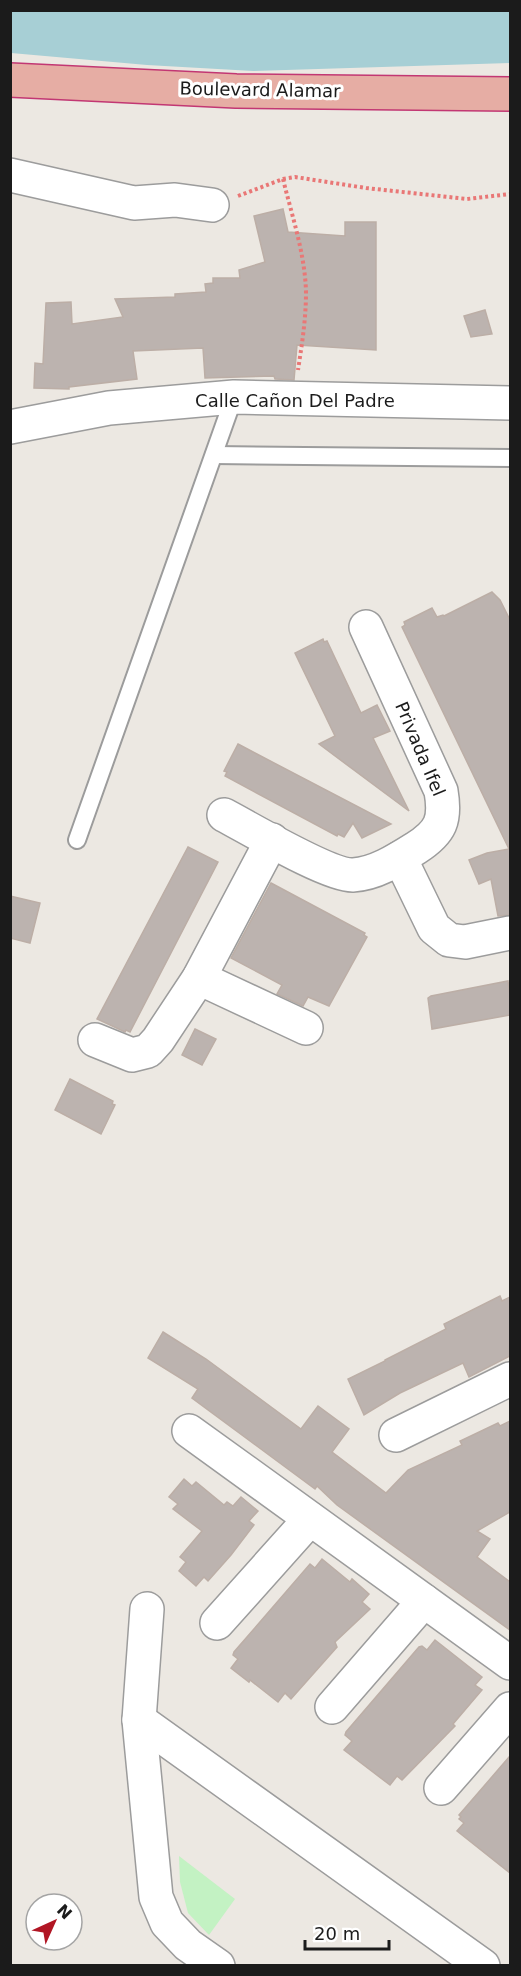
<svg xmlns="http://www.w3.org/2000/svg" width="521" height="1976" viewBox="0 0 521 1976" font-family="'DejaVu Sans',sans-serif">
<rect width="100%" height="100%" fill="#ece8e2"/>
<!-- park -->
<path fill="#c3f2c3" d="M179,1856l56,43 -26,36 -21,-22 -8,-31z"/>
<!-- water -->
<path fill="#a7cfd5" d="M10,11h500v52l-257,8 -106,-6 -136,-12z"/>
<!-- building -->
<g fill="#bcb3af" stroke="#bcaea6" stroke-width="1.5">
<path d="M283,209l5,23 57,4v-14h31v128l-79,-5 -3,35 -19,-1 -1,-3 -69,2 -2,-30 -70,3 4,28 -68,8v2l-35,-1 1,-25 8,1 3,-61 25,-1 1,22 51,-7 -8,-18 60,-2v-3l31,-2 -1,-8 8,-1v-5h27l-1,-8 26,-8 -11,-46z"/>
<path d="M485,310l7,24 -21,3 -7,-21z"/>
<path d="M492,592l8,8 10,20v295l-12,1 -7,-37 -12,5 -10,-24 18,-7 22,-4 -107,-222 3,-2 -1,-3 28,-14 5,9 6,-2 1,1z"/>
<path d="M323,639l1,3 3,-1 34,72 16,-8 13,26 -17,7 36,73 -90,-67 16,-8 -40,-83z"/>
<path d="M238,744l17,9 136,71 -29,14 -9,-15 -9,14 -6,-3 -1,2 -112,-60 2,-4 -3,-1z"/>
<path d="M188,847l30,15 -88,170 -4,-2 -1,2 -28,-13z"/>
<path d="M271,883l94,50 -1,2 3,2 -38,69 -21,-9 -5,9 -26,-12 5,-9 -51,-27z"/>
<path d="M10,896l30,7 -10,40 -20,-5z"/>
<path d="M508,981l2,14v20l-78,14 -4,-31 3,-2z"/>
<path d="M195,1029l21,10 -14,26 -20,-10z"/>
<path d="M70,1079l43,22 -1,3 3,1 -14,29 -46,-24z"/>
<path d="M500,1296l2,5 8,-4v59l-41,21 -6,-14 -63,30 -36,22 -16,-36 37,-18v-1l61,-31 -2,-5z"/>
<path d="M163,1332l43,27 95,70 17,-23 31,23 -17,23 54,41 22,-23 54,-25 -2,-4 38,-18 2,3 10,-5v91l-33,19 13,8 -13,18 33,25v48l-173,-125 -20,-19 -2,3 -123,-91 6,-9 -50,-31z"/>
<path d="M184,1479l8,7 4,-4 28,23 3,-3 6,4 8,-9 17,14 -9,10 5,4 -23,30 -23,26 -4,-4 -8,9 -17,-15 7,-9 -6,-5 22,-26 -29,-22 5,-5 -9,-7z"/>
<path d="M322,1559l28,23 2,-3 17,15 -7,8 8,7 -35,33 2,5 -46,52 -6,-6 -7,9 -28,-22 -1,2 -18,-14 7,-9 -5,-4 1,-3 76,-88 5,4z"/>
<path d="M435,1640l47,37 -7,8 7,5 -29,34 2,2 -53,54 -5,-4 -7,9 -46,-35 8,-9 -7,-6 1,-3 73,-85 3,-1 5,4z"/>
<path d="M510,1756v117l-53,-42 7,-8 -5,-4 2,-2 -2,-2z"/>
</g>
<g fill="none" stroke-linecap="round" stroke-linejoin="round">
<!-- service casing -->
<g stroke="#9c9c9c" stroke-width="20">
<g id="service">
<path d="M214,455l296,3"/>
<path d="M77,840l157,-443"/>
</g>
</g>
<!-- minor casing -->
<g stroke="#9c9c9c" stroke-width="36">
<g id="minor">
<path d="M10,175l124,28 41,-3 37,5"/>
<path d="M224,815c25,13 105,61 129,60 22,-1 44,-15 63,-27 25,-16 30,-28 25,-57l-75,-164"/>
<path d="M400,858l34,70 15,12 16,2 45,-9"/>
<path d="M199,978l107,50"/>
<path d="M95,1040l37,15 16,-4 10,-11 41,-62 73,-138"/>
<path d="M189,1431l321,232"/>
<path d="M396,1435l114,-56"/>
<path d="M147,1609l-8,111 17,177 11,26 21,22 30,21"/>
<path d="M217,1623l93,-104"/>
<path d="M332,1707l92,-106"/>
<path d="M139,1720l344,246"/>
<path d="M441,1788l69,-79"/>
</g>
</g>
<!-- tertiary casing -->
<g stroke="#9c9c9c" stroke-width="36">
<path id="tertiary" d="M10,427l99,-19 125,-11 276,6"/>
</g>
<!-- trunk casing -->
<g stroke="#c23773" stroke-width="36">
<path id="trunk" d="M10,80l226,11 274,3"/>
</g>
<!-- path -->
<g stroke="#e97776" stroke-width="4" stroke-dasharray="3 3" stroke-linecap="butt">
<path d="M283,179c9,37 22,75 23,113 0,27 -4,52 -8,78"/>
<path d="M238,196l45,-17 12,-2 71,11 101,11 43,-5"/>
</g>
<!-- service -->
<use href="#service" stroke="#fff" stroke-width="16"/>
<!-- minor -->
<use href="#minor" stroke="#fff" stroke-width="33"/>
<!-- tertiary -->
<use href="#tertiary" stroke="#fff" stroke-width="33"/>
<!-- trunk -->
<use href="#trunk" stroke="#e6ada4" stroke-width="33"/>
</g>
<g text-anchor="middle" stroke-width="6" stroke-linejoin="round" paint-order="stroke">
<!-- street labels -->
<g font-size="18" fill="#1b1b1b" stroke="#fff">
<text transform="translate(260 90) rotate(1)" y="6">Boulevard Alamar</text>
<text x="295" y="407">Calle Cañon Del Padre</text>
<text transform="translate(420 749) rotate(67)" y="6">Privada Ifel</text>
</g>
</g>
<!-- border -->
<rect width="521" height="1976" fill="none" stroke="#1b1b1b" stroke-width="24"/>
<!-- north arrow -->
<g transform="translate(54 1922) rotate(45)"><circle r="28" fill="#ffffff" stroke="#a4a4a4" stroke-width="1.5"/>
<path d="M0-4.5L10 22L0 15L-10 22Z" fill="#b11624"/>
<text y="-9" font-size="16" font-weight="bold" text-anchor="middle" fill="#1b1b1b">N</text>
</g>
<!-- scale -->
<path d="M305 1940v9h84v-9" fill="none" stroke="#1b1b1b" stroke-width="3"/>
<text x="314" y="1940" font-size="18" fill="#1b1b1b" stroke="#ffffff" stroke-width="4.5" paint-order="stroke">20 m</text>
</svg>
